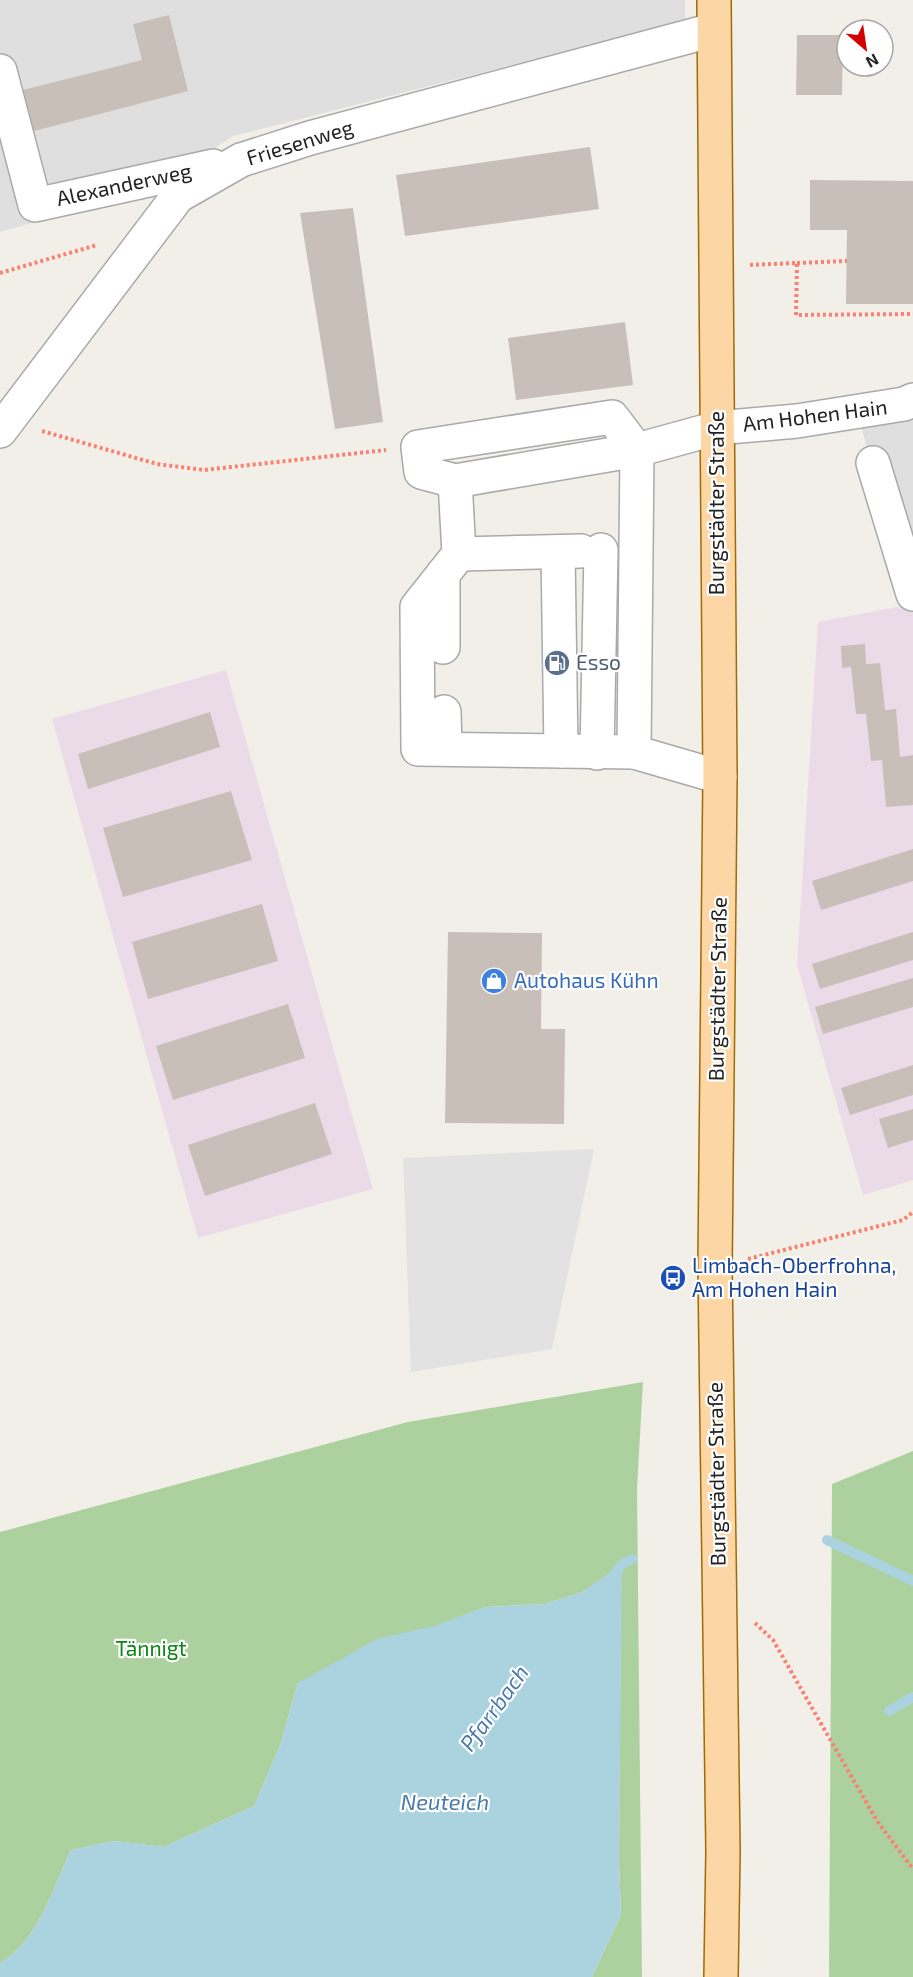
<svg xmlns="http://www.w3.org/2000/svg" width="913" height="1977" viewBox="0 0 913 1977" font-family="'Exo 2',sans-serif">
<rect width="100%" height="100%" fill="#f2efe9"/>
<!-- residential -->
<g fill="#e0dfdf">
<path d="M0,0h685v21l-452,115 -81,53 -152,43z"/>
<path d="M913,387v207l-57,-183z"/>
</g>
<!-- industrial -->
<g fill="#ebdbe8">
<path d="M913,604v576l-50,15 -66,-230 21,-343z"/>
<path d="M226,670l147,519 -175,49 -146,-519z"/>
</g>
<!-- forest -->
<g fill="#add19e">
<path d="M643,1382l-6,107 5,488h-50l29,-62 -2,-55 2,-295 -38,27 -38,12 -60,3 -187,76 -18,63 -26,60 -90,41 -49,-6 -44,9c-18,38 -33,92 -71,113v-431l408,-110z"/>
<path d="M913,1451v526h-84l3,-493z"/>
</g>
<!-- parking -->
<path fill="#e2e2e2" d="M594,1149l-42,200 -141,23 -8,-214z"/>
<!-- water -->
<path fill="#aad3df" d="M622,1564l-3,296 2,55 -29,62h-592v-14c38,-21 53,-75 71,-113l44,-9 49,6 90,-41 26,-60 18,-63 79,-44 57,-13 51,-19 60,-3 38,-12z"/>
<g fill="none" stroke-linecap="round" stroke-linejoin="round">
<!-- stream -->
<g stroke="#aad3df" stroke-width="10">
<path d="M827,1540l86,41"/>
<path d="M614,1575l8,-11 10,-5"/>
<path d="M889,1711l24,-14"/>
</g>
</g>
<!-- building -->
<g fill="#c7bfb8">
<path d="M169,15l19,76 -154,40 -11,-41 119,-30 -9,-36z"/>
<path d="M797,35h46l-1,60h-46z"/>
<path d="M590,147l9,62 -194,27 -9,-61z"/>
<path d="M810,180l103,1v123h-67l1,-74h-37z"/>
<path d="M353,208l30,214 -48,7 -35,-216z"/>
<path d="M625,322l8,63 -117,15 -8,-62z"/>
<path d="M865,644l1,20 14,-1 5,47 11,-1 4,48 13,-2v50l-27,2 -4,-47 -11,1 -5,-47h-10l-5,-47 -9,1 -1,-22z"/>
<path d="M210,712l10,35 -132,42 -10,-35z"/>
<path d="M231,791l21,69 -129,37 -20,-69z"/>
<path d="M913,849v32l-92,29 -9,-29z"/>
<path d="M262,904l16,57 -130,38 -16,-57z"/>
<path d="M448,932l94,1 -1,96h24l-1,95 -119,-1z"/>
<path d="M913,932v28l-93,29 -8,-25z"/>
<path d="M913,978v29l-90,27 -8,-27z"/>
<path d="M288,1004l17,54 -132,42 -17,-54z"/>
<path d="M913,1065v30l-63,20 -9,-27z"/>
<path d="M315,1103l17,51 -127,42 -17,-51z"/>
<path d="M913,1109v31l-25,8 -9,-29z"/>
</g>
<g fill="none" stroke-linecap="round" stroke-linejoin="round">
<!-- minor casing -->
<g stroke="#a9a9a9" stroke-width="36">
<g id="minor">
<path d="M0,71l35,134 178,-39"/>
<path d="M0,431l178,-235 63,-36 69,-22 403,-108"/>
<path d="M873,463l40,131"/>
<path d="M455,481l4,73 -42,53 1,142 216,3 86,25"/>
<path d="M558,552l3,199"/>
<path d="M459,554l122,-3"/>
<path d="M443,574v73"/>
<path d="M444,712l1,37"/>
<path d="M634,752l3,-302 -25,-33 -194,30 3,25 34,9 182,-31 80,-22 80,-7 107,-17 9,-4"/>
<path d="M597,753l4,-203"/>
</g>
</g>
<!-- major casing -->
<g stroke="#a06b00" stroke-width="36">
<path id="major" d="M714,0l6,777 -5,490 8,584 -2,126"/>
</g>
<!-- path -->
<g stroke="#fa8072" stroke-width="4" stroke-dasharray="3 3" stroke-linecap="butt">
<path d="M797,263l50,-2"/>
<path d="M750,265l47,-2 -1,52 117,-1"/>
<path d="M0,273l97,-28"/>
<path d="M42,431l115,33 47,6 182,-20"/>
<path d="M748,1259l155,-39 10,-8"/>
<path d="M755,1623l18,17 104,181 36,48"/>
</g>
<!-- minor -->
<use href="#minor" stroke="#fff" stroke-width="33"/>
<!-- major -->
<use href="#major" stroke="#fcd6a4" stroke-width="33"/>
</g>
<!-- icons -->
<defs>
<g id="fuel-disc" transform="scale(1.35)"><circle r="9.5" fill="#5c6f8a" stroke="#fff"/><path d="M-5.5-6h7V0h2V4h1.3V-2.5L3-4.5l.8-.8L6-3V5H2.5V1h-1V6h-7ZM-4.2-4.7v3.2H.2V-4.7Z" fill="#fff"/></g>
<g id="shop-disc" transform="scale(1.35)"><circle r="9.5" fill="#3f7fe0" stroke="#fff"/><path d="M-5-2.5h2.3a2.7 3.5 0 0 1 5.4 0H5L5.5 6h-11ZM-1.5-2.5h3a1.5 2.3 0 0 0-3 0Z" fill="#fff"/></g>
<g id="bus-disc" transform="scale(1.35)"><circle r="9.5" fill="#1a4fb4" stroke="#fff"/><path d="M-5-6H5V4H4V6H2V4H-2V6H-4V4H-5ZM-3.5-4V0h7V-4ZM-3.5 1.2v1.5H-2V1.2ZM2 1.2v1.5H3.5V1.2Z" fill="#fff"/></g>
</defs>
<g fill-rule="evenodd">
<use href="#fuel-disc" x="557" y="663"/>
<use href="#shop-disc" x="494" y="981"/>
<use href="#bus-disc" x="673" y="1278"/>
</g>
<g text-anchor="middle" stroke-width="4.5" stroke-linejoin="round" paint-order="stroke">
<!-- street labels -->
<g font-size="21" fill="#222" stroke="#fff">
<text transform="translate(300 143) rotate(-17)" y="7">Friesenweg</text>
<text transform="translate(124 185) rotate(-12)" y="7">Alexanderweg</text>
<text transform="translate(815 416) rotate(-7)" y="7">Am Hohen Hain</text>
<text transform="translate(717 503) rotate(-90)" y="7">Burgstädter Straße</text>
<text transform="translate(718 989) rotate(-89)" y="7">Burgstädter Straße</text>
<text transform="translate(717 1474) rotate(-91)" y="7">Burgstädter Straße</text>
</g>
<!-- service labels -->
<g font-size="21" fill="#4e5e75" stroke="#fff" text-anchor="start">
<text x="576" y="670">Esso</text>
</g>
<!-- shop labels -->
<g font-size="21" fill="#366cbe" stroke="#fff" text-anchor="start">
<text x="514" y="988">Autohaus Kühn</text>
</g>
<!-- transit labels -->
<g font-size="21" fill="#164399" stroke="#fff" text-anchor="start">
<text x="692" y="1273">Limbach-Oberfrohna,<tspan x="692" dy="24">Am Hohen Hain</tspan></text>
</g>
<!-- park labels -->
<g font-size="21" fill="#0c8416" stroke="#fff">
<text x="151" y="1656">Tännigt</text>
</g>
<!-- water labels -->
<g font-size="22" font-style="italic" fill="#4a7aab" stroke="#fff">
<text transform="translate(494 1708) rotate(-54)" y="8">Pfarrbach</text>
<text x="445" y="1810">Neuteich</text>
</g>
</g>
<!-- north arrow -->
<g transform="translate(865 48) rotate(151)"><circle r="28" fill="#ffffff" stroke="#a7a7a7" stroke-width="1.5"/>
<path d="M0-4.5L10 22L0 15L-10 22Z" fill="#d40000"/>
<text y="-9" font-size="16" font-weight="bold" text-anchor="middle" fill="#222222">N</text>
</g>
</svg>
